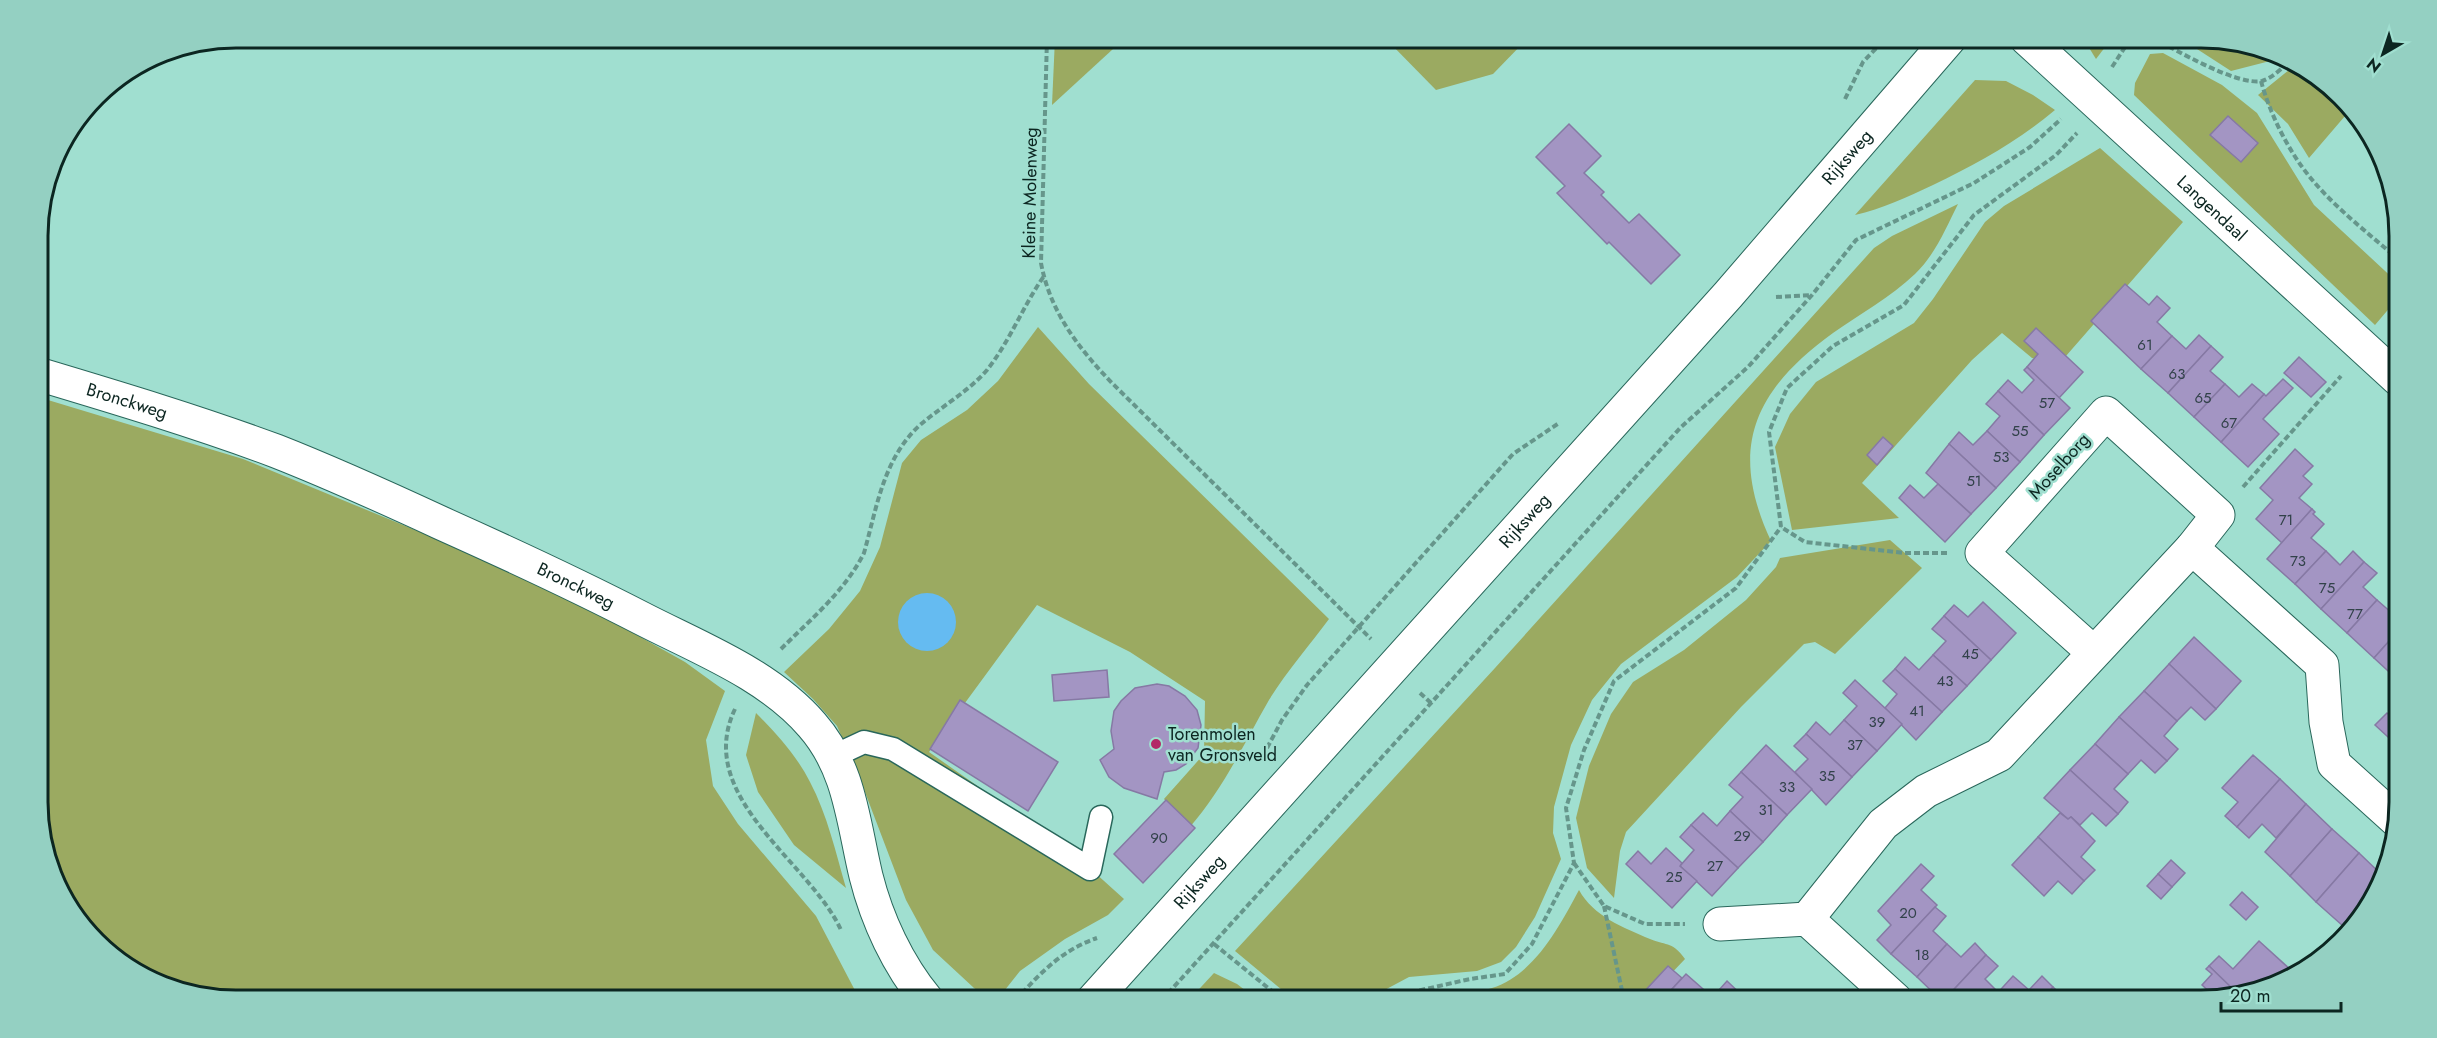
<svg xmlns="http://www.w3.org/2000/svg" width="2437" height="1038" viewBox="0 0 2437 1038" font-family="Jost,sans-serif">
<rect width="100%" height="100%" fill="#a0dfd0"/>
<!-- green -->
<g fill="#9baa61">
<path d="M1055,38h70l-73,67z"/>
<path d="M1385,38h143l-35,36 -57,16z"/>
<path d="M2083,38h29l-16,21z"/>
<path d="M2180,38h21l77,16 -8,7 -39,10z"/>
<path d="M2163,53l59,32 35,28 57,92 84,78v15l-23,27 -241,-230 1,-12 15,-29z"/>
<path d="M2294,66l57,43 -42,49 -21,-34 -30,-29z"/>
<path d="M1975,80l31,1 27,14 22,15c-38,32 -78,54 -122,75 -26,12 -51,24 -78,30z"/>
<path d="M2100,148l83,74 -124,142 -27,-6 -30,-25 -30,27 -110,123 37,35 -107,12 -17,-83 15,-33 26,-32 98,-59 19,-24 52,-77 19,-16z"/>
<path d="M1958,204c-12,24 -23,51 -43,70 -24,23 -55,40 -82,59 -80,58 -105,116 -62,208l-34,36 -116,87 -29,36 -21,45 -17,62 -1,26 8,26 -26,58 -19,30 -15,15 -24,9 -68,6 -43,23h-72l-59,-49 260,-283 379,-420 18,-12z"/>
<path d="M1038,327l51,57 240,235c-19,26 -43,53 -60,81 -26,45 -45,88 -80,128l-25,-29 40,-45 1,-53 -75,-49 -93,-47 -108,147 144,101 51,46 -16,16 -43,24 -45,32 -23,29h-5l-18,-12 -41,-38 -27,-50 -46,-121 -23,-53 -24,-27 -29,-27 45,-43 31,-38 20,-44 22,-84 19,-23 46,-30 31,-29z"/>
<path d="M38,397l205,62 301,124 141,79 40,29 -19,49 7,46 25,38 78,92 44,84h-624l-75,-15 -82,-62 -40,-95z"/>
<path d="M1890,540l32,28 -87,86 -20,-12 -11,2 -63,63 -115,125 -6,19 -6,47 -27,-30 -11,-50 13,-52 22,-52 22,-32 51,-32 62,-50 30,-33 4,-9z"/>
<path d="M756,713c20,20 41,43 54,69 17,32 26,71 36,106l-52,-43 -36,-53 -12,-37z"/>
<path d="M1579,890c14,26 45,38 71,49 18,7 23,3 35,20l-39,41h-218c21,-4 44,-5 64,-12 43,-14 67,-61 87,-98z"/>
<path d="M1214,973l23,11 21,16h-69z"/>
</g>
<!-- water -->
<circle fill="#65bbf1" cx="927" cy="622" r="29"/>
<!-- building -->
<g fill="#a395c3" stroke="#8679a4" stroke-width="1.5">
<path d="M2228,116l30,27 -17,19 -31,-27z"/>
<path d="M1569,124l32,32 -17,17 20,19 -3,3 28,28 10,-9 41,41 -29,29 -42,-42 -2,2 -50,-51 8,-7 -29,-29z"/>
<path d="M2125,284l24,21 8,-9 13,12 -13,14 15,14 -31,33 -50,-48z"/>
<path d="M2036,328l47,44 -24,26 -32,-31 11,-13 -14,-13z"/>
<path d="M2199,335l12,11 -43,47 -27,-24 31,-33 14,13z"/>
<path d="M2211,346l12,11 -13,14 15,13 -31,33 -26,-24z"/>
<path d="M2299,357l27,25 -15,15 -27,-24z"/>
<path d="M2027,367l43,41 -26,27 -46,-44 10,-11 14,13 12,-13 -10,-10z"/>
<path d="M2283,379l10,9 -30,31 16,15 -31,33 -27,-25 43,-48 2,2z"/>
<path d="M2225,384l14,13 13,-13 12,10 -43,48 -27,-25z"/>
<path d="M1998,391l46,44 -24,27 -33,-31 13,-15 -14,-12z"/>
<path d="M1987,431l33,31 -24,26 -47,-44 10,-12 14,13z"/>
<path d="M1883,437l10,9 -16,19 -10,-10z"/>
<path d="M1949,444l47,44 -25,26 -45,-41z"/>
<path d="M2295,449l18,17 -10,10 9,8 -13,14 13,11 -30,34 -26,-24 17,-19 -13,-12z"/>
<path d="M1938,484l33,30 -26,28 -46,-44 11,-13 14,13z"/>
<path d="M2312,509l3,3 -2,2 11,10 -13,14 15,13 -31,33 -28,-25z"/>
<path d="M2326,551l14,14 13,-14 11,11 -43,47 -26,-25z"/>
<path d="M2364,562l13,11 -14,14 14,13 -30,33 -26,-24z"/>
<path d="M2377,600l16,14 6,-7v23l-25,28 -27,-25z"/>
<path d="M1983,602l33,31 -25,27 -47,-44 10,-11 14,12z"/>
<path d="M1944,616l47,44 -24,26 -34,-31 13,-14 -14,-12z"/>
<path d="M2399,630v51l-25,-23z"/>
<path d="M2194,637l47,44 -25,28 -47,-45z"/>
<path d="M1933,655l34,31 -25,26 -47,-43 10,-12 14,13z"/>
<path d="M2169,664l47,45 -11,11 -14,-13 -14,14 -33,-30z"/>
<path d="M1895,669l47,43 -26,28 -31,-32 12,-14 -14,-13z"/>
<path d="M1107,670l2,27 -55,4 -2,-26z"/>
<path d="M1855,680l47,44 -25,27 -33,-31 13,-14 -14,-13z"/>
<path d="M1157,684l12,2 16,10 12,14 4,15 -3,23 -12,16 -10,6 -12,2 -7,27 -33,-11 -15,-11 -9,-17 14,-11 -3,-18 3,-20 7,-10 14,-13z"/>
<path d="M2144,691l33,30 -13,15 14,13 -11,12 -48,-44z"/>
<path d="M960,700l98,62 -30,49 -98,-62z"/>
<path d="M2387,713l12,11 -11,13 -13,-12z"/>
<path d="M2119,717l48,44 -12,12 -14,-13 -13,14 -33,-30z"/>
<path d="M1844,720l33,31 -25,26 -46,-43 10,-12 14,13z"/>
<path d="M1806,734l46,43 -26,28 -31,-33 13,-13 -14,-13z"/>
<path d="M2095,744l33,30 -14,15 14,13 -10,12 -48,-44z"/>
<path d="M1766,745l46,44 -25,26 -46,-43z"/>
<path d="M2253,755l27,24 -43,48 -12,-11 13,-14 -16,-14z"/>
<path d="M2070,770l48,44 -12,12 -14,-13 -12,12 -9,-8 -3,2 -24,-21z"/>
<path d="M1741,772l46,43 -24,27 -33,-31 13,-14 -14,-12z"/>
<path d="M2280,779l26,25 -30,34 -14,-14 -13,14 -12,-11z"/>
<path d="M1166,800l29,28 -52,55 -29,-29z"/>
<path d="M2306,804l26,25 -42,47 -25,-24z"/>
<path d="M1730,811l33,31 -25,26 -47,-43 12,-12 14,13z"/>
<path d="M2060,813l8,6 3,-2 24,24 -14,16 14,13 -11,11 -46,-44z"/>
<path d="M1691,825l47,43 -26,28 -32,-30 14,-16 -14,-13z"/>
<path d="M2332,829l27,24 -43,49 -26,-26z"/>
<path d="M2038,837l46,44 -12,13 -14,-13 -14,15 -32,-31z"/>
<path d="M1666,848l16,15 -2,3 17,15 -25,27 -46,-44 12,-13 13,13z"/>
<path d="M2359,853l25,24 -41,49 -27,-24z"/>
<path d="M2171,860l14,13 -13,14 -14,-13z"/>
<path d="M1921,864l13,12 -13,14 16,15 -46,49 -14,-14 14,-15 -13,-14z"/>
<path d="M2158,874l14,13 -11,12 -14,-13z"/>
<path d="M2242,892l16,15 -12,13 -16,-15z"/>
<path d="M1935,907l11,9 -13,15 14,13 -30,33 -26,-23z"/>
<path d="M2259,941l33,30 -9,9 -18,10 -26,5 -30,-29 10,-10 14,13z"/>
<path d="M1975,943l11,12 -42,45h-3l-24,-23 30,-33 14,13z"/>
<path d="M1986,955l12,11 -13,13 13,13 -6,7 2,1h-50z"/>
<path d="M1668,966l14,12 -20,22h-13l-7,-6z"/>
<path d="M2209,966l30,29 -25,5 2,-2 -14,-13 10,-11 -6,-5z"/>
<path d="M1686,974l26,23 -2,3h-48z"/>
<path d="M2013,976l16,14 13,-14 11,11 -11,13 -50,-1z"/>
<path d="M1727,981l20,19h-37z"/>
<path d="M2053,987l13,12 -24,1z"/>
</g>
<g fill="none" stroke-linecap="round" stroke-linejoin="round">
<!-- service casing -->
<g stroke="#29675b" stroke-width="25">
<path id="service" d="M834,756l30,-14 29,7 197,120 11,-52"/>
</g>
<!-- minor casing -->
<g stroke="#29675b" stroke-width="35">
<g id="minor">
<path id="s1" d="M38,374c80,24 160,48 238,77 56,22 111,47 165,72 67,30 134,61 200,95 58,30 127,56 171,107 38,43 41,97 54,151 11,44 32,89 61,124"/>
<path d="M2192,548l130,117 4,57 8,42 62,56"/>
<path d="M1807,919l76,-95 43,-33 73,-36 193,-207 26,-33 -112,-102 -124,140 111,99"/>
<path d="M1720,924l87,-5 89,81"/>
</g>
</g>
<!-- tertiary casing -->
<g stroke="#29675b" stroke-width="35">
<g id="tertiary">
<path id="s2" d="M2026,38l372,341"/>
</g>
</g>
<!-- secondary casing -->
<g stroke="#29675b" stroke-width="35">
<g id="secondary">
<path id="s3" d="M1093,1000l635,-705 222,-257"/>
</g>
</g>
<!-- path -->
<g stroke="#66968b" stroke-width="4" stroke-dasharray="6 3" stroke-linecap="butt">
<path d="M1047,38l-6,225c9,49 38,86 72,121l258,255"/>
<path d="M2153,38c23,12 84,48 109,43 10,-3 19,-12 27,-19"/>
<path d="M2112,67l19,-29"/>
<path d="M2261,81c9,33 27,69 48,95 25,31 59,57 89,83"/>
<path d="M1845,99l18,-37 23,-24"/>
<path d="M1776,297l36,-2"/>
<path d="M2391,321l7,-8"/>
<path d="M2243,487l98,-111"/>
<path d="M1947,553h-42l-100,-11 -24,-15 -12,-95 18,-44 46,-42 71,-41 70,-90 82,-60 21,-22"/>
<path d="M781,649c30,-30 64,-58 83,-96 13,-46 19,-94 56,-128 22,-19 48,-33 67,-55 23,-29 36,-64 57,-94"/>
<path d="M1420,693l11,10"/>
<path d="M735,709c-42,88 75,153 106,221"/>
<path d="M1267,748l15,-28 25,-35 206,-231 46,-31"/>
<path d="M1574,863l30,43 41,18h40"/>
<path d="M1604,906l20,94"/>
<path d="M1214,944l69,56"/>
<path d="M1016,1000c24,-27 46,-50 81,-62"/>
<path d="M1162,1000l519,-573 67,-60 64,-72 44,-55 118,-57 56,-36 31,-28"/>
<path d="M1385,1000l5,-3 80,-18 35,-5 27,-30 42,-81 -8,-55 18,-58 30,-69 122,-93 45,-61"/>
</g>
<!-- service -->
<use href="#service" stroke="#fff" stroke-width="22"/>
<!-- minor -->
<use href="#minor" stroke="#fff" stroke-width="33"/>
<!-- tertiary -->
<use href="#tertiary" stroke="#fff" stroke-width="33"/>
<!-- secondary -->
<use href="#secondary" stroke="#fff" stroke-width="33"/>
</g>
<!-- markers -->
<circle fill="#b32967" stroke="#a0dfd0" stroke-width="2" cx="1156" cy="744" r="6"/>
<g text-anchor="middle" stroke-width="5" stroke-linejoin="round" paint-order="stroke">
<!-- number labels -->
<g font-size="15" fill="#32424a">
<text x="2145" y="350">61</text>
<text x="2177" y="379">63</text>
<text x="2203" y="403">65</text>
<text x="2047" y="408">57</text>
<text x="2229" y="428">67</text>
<text x="2020" y="436">55</text>
<text x="2001" y="462">53</text>
<text x="1974" y="486">51</text>
<text x="2286" y="525">71</text>
<text x="2298" y="566">73</text>
<text x="2327" y="593">75</text>
<text x="2355" y="619">77</text>
<text x="1970" y="659">45</text>
<text x="1945" y="686">43</text>
<text x="1917" y="716">41</text>
<text x="1877" y="727">39</text>
<text x="1855" y="750">37</text>
<text x="1827" y="781">35</text>
<text x="1787" y="792">33</text>
<text x="1766" y="815">31</text>
<text x="1742" y="841">29</text>
<text x="1159" y="843">90</text>
<text x="1715" y="871">27</text>
<text x="1674" y="882">25</text>
<text x="1908" y="918">20</text>
<text x="1922" y="960">18</text>
</g>
<!-- street labels -->
<g font-size="18" fill="#0c2621" stroke="#a0dfd0">
<text dy="6" stroke="none"><textPath href="#s3" startOffset="1131">Rijksweg</textPath></text>
<text transform="translate(1030 193) rotate(-89)" y="6">Kleine Molenweg</text>
<text dy="6" stroke="none"><textPath href="#s2" startOffset="252">Langendaal</textPath></text>
<text dy="6" stroke="none"><textPath href="#s1" startOffset="93">Bronckweg</textPath></text>
<text transform="translate(2059 466) rotate(-48)" y="6">Moselborg</text>
<text dy="6" stroke="none"><textPath href="#s3" startOffset="645">Rijksweg</textPath></text>
<text dy="6" stroke="none"><textPath href="#s1" startOffset="579">Bronckweg</textPath></text>
<text dy="6" stroke="none"><textPath href="#s3" startOffset="159">Rijksweg</textPath></text>
</g>
<!-- poi labels -->
<g font-size="18" fill="#0c2621" stroke="#a0dfd0" text-anchor="start">
<text x="1168" y="740">Torenmolen<tspan x="1168" dy="21">van Gronsveld</tspan></text>
</g>
</g>
<!-- crop -->
<path d="M0 0H2437V1038H0ZM236 48H2201A188 188 0 0 1 2389 236V802A188 188 0 0 1 2201 990H236A188 188 0 0 1 48 802V236A188 188 0 0 1 236 48Z" fill="#94d0c2" fill-rule="evenodd"/>
<path fill="none" stroke="#0c2621" stroke-width="3" d="M236 48H2201A188 188 0 0 1 2389 236V802A188 188 0 0 1 2201 990H236A188 188 0 0 1 48 802V236A188 188 0 0 1 236 48Z"/>
<!-- north arrow -->
<g transform="translate(2383 54) rotate(219)" stroke="#a0dfd0" stroke-width="4.5" paint-order="stroke">
<path d="M0-4.5L10 22L0 15L-10 22Z" fill="#0c2621"/>
<text y="-9" font-size="16" font-weight="bold" text-anchor="middle" fill="#0c2621">N</text>
</g>
<!-- scale -->
<path d="M2221 1002v9h120v-9" fill="none" stroke="#0c2621" stroke-width="3"/>
<text x="2230" y="1002" font-size="18" fill="#0c2621" stroke="#a0dfd0" stroke-width="4.5" paint-order="stroke">20 m</text>
</svg>
